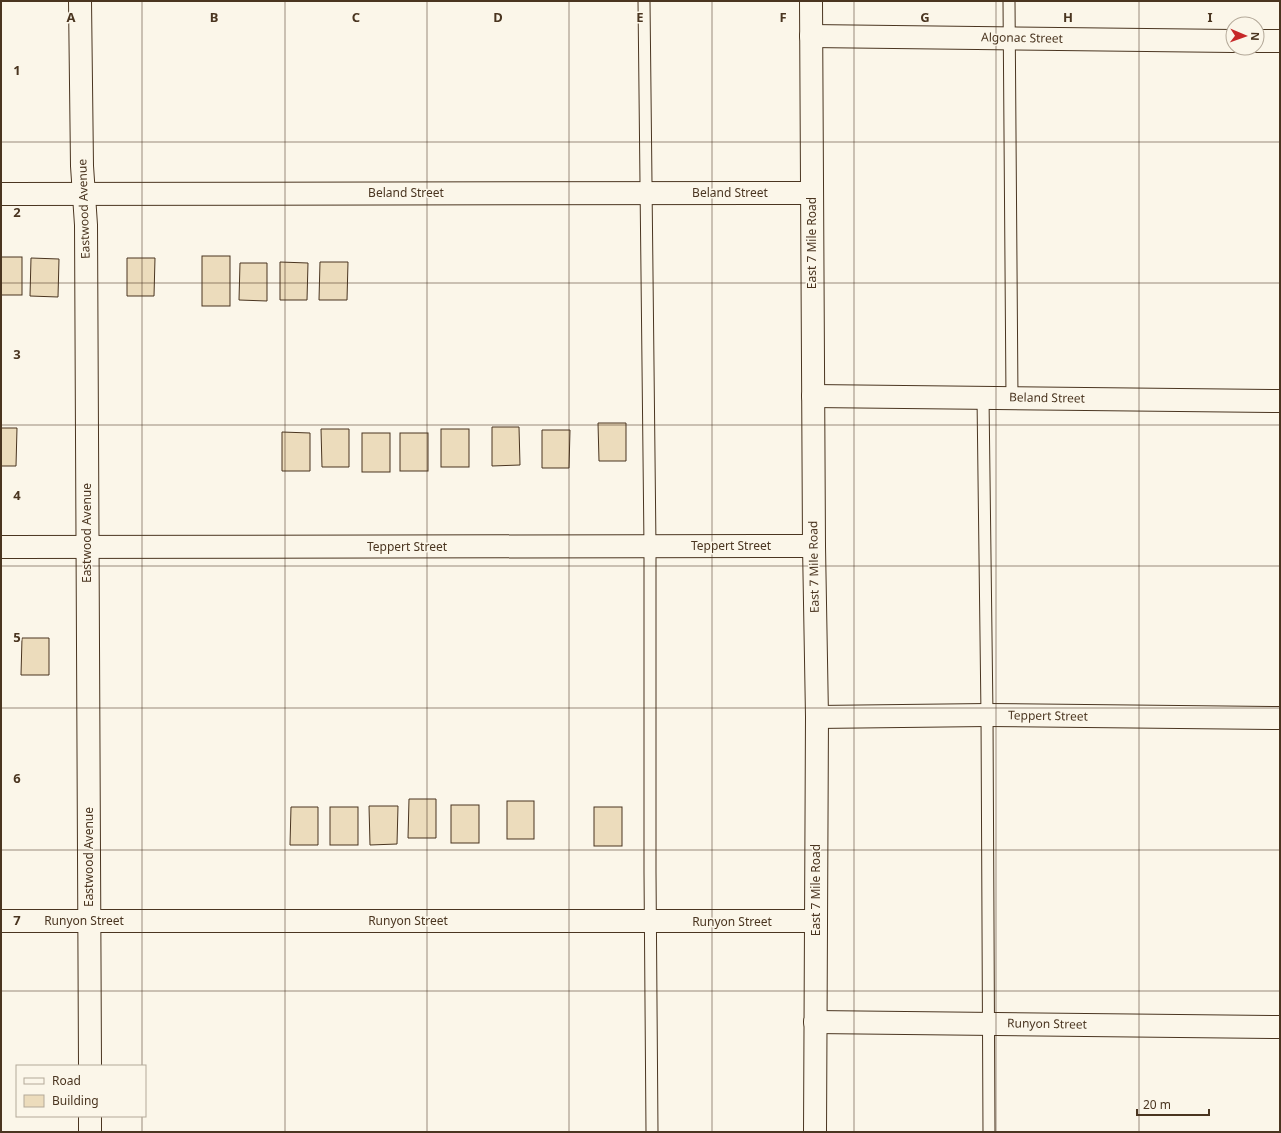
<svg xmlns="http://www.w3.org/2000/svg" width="1281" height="1133" viewBox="0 0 1281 1133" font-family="'Noto Sans',sans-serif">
<rect width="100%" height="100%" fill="#fbf6e9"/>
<!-- building -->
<g fill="#ecdcbc" stroke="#4a3520">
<rect x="202" y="256" width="28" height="50"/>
<rect x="1" y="257" width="21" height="38"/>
<path d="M31,258l28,1 -1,38 -28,-1z"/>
<path d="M127,258h28l-1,38h-27z"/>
<path d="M280,262l28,1 -1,37h-27z"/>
<path d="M320,262h28l-1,38h-28z"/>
<path d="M240,263h27v38l-28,-1z"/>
<path d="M598,423h28v38h-27z"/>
<path d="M492,427h27l1,38 -28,1z"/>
<path d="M1,428h16l-1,38h-15z"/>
<path d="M321,429h28v38h-27z"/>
<rect x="441" y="429" width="28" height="38"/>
<path d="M542,430h28l-1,38h-27z"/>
<path d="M282,432l28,1v38h-28z"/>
<rect x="362" y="433" width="28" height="39"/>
<rect x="400" y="433" width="28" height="38"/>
<path d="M22,638h27v37h-28z"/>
<path d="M409,799h27v39h-28z"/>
<rect x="507" y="801" width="27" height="38"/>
<rect x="451" y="805" width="28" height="38"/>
<path d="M369,806h29l-1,38 -27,1z"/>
<path d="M291,807h27v38h-28z"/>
<rect x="330" y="807" width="28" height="38"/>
<rect x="594" y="807" width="28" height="39"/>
</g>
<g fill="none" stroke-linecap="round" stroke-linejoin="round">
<!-- service casing -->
<g stroke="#4a3520" stroke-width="13">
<g id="service">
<path d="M644,1l6,546v325l2,260"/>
<path d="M1009,1l3,397"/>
<path d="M983,397l4,318 2,417"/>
</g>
</g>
<!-- minor casing -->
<g stroke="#4a3520" stroke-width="24">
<g id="minor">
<path d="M80,1l2,165 4,59 4,841"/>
<path d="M811,36l422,5"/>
<path d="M1257,41h23"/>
<path d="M1,194l811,-1"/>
<path d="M813,396l467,5"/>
<path d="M1,547l813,-1"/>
<path d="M817,717l170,-2 293,3"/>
<path d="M1,921h815"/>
<path d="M815,1022l465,5"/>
<path d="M90,1116v16"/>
</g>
</g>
<!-- tertiary casing -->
<g stroke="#4a3520" stroke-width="24">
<path id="tertiary" d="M811,1l3,545 3,171 -2,415"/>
</g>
<!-- service -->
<use href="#service" stroke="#fbf6e9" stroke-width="11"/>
<!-- minor -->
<use href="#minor" stroke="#fbf6e9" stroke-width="22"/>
<!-- tertiary -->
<use href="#tertiary" stroke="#fbf6e9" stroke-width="22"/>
</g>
<!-- grid -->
<path fill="none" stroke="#4a3520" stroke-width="1" stroke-opacity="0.55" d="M142,1v1065M285,1v1131M427,1v1131M569,1v1131M712,1v1131M854,1v1131M996,1v1131M1139,1v1131M1,142h1279M1,283h1279M1,425h1279M1,566h1279M1,708h1279M1,850h1279M1,991h1279M142,1116v16"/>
<g text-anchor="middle" stroke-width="3" stroke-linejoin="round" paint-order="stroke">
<!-- street labels -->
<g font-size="12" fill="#4a3520" stroke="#fbf6e9">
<text transform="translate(1022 38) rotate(1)" y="4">Algonac Street</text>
<text x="406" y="197">Beland Street</text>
<text x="730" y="197">Beland Street</text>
<text transform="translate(84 209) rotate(-92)" y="4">Eastwood Avenue</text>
<text transform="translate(812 243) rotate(-90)" y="4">East 7 Mile Road</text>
<text transform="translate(1047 398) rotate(1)" y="4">Beland Street</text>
<text transform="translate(87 533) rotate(-90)" y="4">Eastwood Avenue</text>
<text x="731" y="550">Teppert Street</text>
<text x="407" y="551">Teppert Street</text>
<text transform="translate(814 567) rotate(-91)" y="4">East 7 Mile Road</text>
<text transform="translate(1048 716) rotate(1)" y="4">Teppert Street</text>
<text transform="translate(89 857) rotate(-90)" y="4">Eastwood Avenue</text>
<text transform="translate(816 890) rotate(-90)" y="4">East 7 Mile Road</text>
<text x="84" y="925">Runyon Street</text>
<text x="408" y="925">Runyon Street</text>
<text x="732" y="926">Runyon Street</text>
<text transform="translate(1047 1024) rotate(1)" y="4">Runyon Street</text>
</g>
</g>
<g font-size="13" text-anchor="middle" font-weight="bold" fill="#4a3520" stroke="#fbf6e9" stroke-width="3" stroke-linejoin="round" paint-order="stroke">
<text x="71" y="22">A</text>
<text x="214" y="22">B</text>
<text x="356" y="22">C</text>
<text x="498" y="22">D</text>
<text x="640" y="22">E</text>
<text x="783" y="22">F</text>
<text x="925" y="22">G</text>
<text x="1068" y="22">H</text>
<text x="1210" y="22">I</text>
<text x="17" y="75">1</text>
<text x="17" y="217">2</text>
<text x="17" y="359">3</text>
<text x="17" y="500">4</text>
<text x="17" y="642">5</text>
<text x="17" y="783">6</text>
<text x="17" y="925">7</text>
</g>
<!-- border -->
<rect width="1281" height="1133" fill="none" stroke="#4a3520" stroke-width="4"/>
<!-- legend -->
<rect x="16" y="1065" width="130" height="52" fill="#fbf6e9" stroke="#b4a999"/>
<rect x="24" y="1078" width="20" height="6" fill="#fbf6e9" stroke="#b4a999"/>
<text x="52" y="1085" font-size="12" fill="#4a3520">Road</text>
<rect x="24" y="1095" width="20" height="12" fill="#ecdcbc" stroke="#b4a999"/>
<text x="52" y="1105" font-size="12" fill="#4a3520">Building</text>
<!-- north arrow -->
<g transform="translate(1245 36) rotate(92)"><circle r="19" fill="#fbf6e9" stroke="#b4a999"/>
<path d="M0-3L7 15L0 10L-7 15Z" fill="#c62828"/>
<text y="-6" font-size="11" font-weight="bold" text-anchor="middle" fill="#4a3520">N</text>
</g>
<!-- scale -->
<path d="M1137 1109v6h72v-6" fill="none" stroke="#4a3520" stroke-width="2"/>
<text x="1143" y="1109" font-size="12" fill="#4a3520" stroke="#fbf6e9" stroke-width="3" paint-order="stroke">20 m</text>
</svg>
